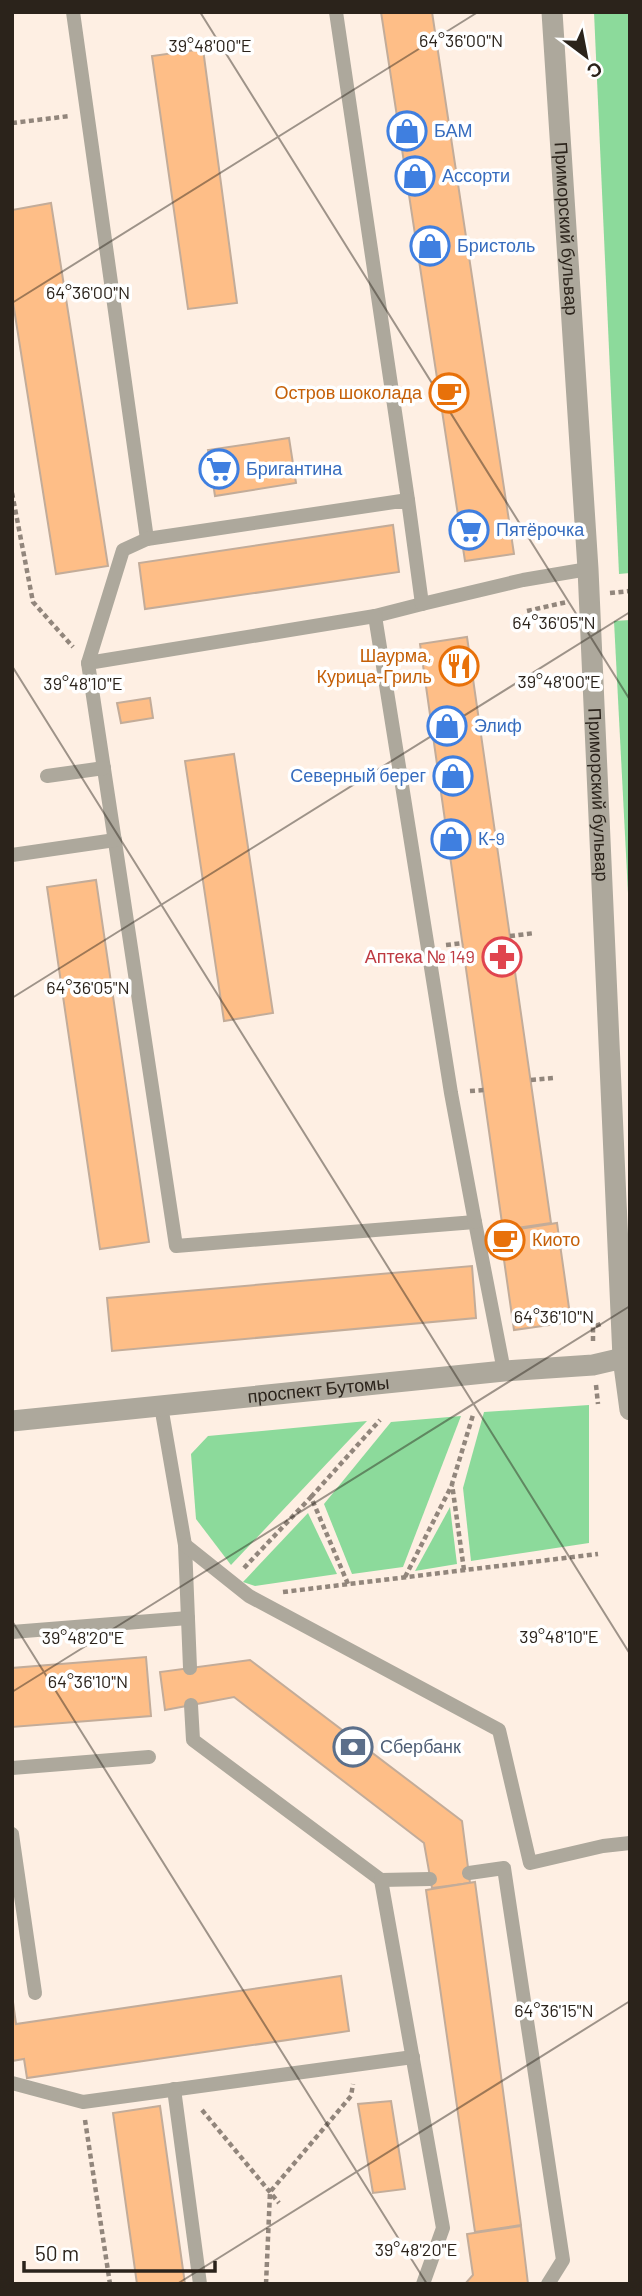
<svg xmlns="http://www.w3.org/2000/svg" width="642" height="2296" viewBox="0 0 642 2296" font-family="Barlow,sans-serif">
<rect width="100%" height="100%" fill="#feefe3"/>
<!-- green -->
<g fill="#8cda9b">
<path d="M594,12h34l2,37v524l-11,1z"/>
<path d="M630,620v312l-16,-311z"/>
<path d="M589,1405v138l-118,18 -8,-73 21,-76z"/>
<path d="M461,1416l-58,151 -51,7 -28,-70 67,-82z"/>
<path d="M367,1421l-136,144 -35,-46 -5,-65 17,-18z"/>
<path d="M450,1507l7,57 -42,7z"/>
<path d="M308,1513l29,61 -82,12 -12,-4z"/>
</g>
<!-- building -->
<g fill="#febe87" stroke="#c3ac99" stroke-width="2">
<path d="M381,12h51l82,542 -49,7z"/>
<path d="M203,49l34,254 -49,6 -36,-253z"/>
<path d="M51,203l57,363 -52,8 -44,-278v-86z"/>
<path d="M289,438l7,45 -81,13 -7,-46z"/>
<path d="M393,525l6,47 -254,37 -6,-46z"/>
<path d="M467,637l84,586 -48,7 -83,-586z"/>
<path d="M150,698l3,20 -32,5 -4,-20z"/>
<path d="M234,754l39,259 -49,8 -39,-260z"/>
<path d="M96,880l53,362 -49,7 -53,-362z"/>
<path d="M557,1223l14,99 -57,8 -14,-98z"/>
<path d="M472,1266l4,52 -364,33 -5,-53z"/>
<path d="M146,1657l5,59 -139,11v-59z"/>
<path d="M250,1660l212,161 8,62 -38,5 -8,-45 -190,-146 -69,13 -5,-38z"/>
<path d="M475,1882l46,343 -46,7 -49,-342z"/>
<path d="M341,1976l8,55 -322,47 -3,-19 -12,2v-66l4,29z"/>
<path d="M391,2101l14,88 -32,4 -15,-89z"/>
<path d="M160,2106l25,178h-48l-24,-171z"/>
<path d="M521,2226l7,58h-63l8,-9 -6,-41z"/>
</g>
<g fill="none" stroke-linecap="round" stroke-linejoin="round">
<!-- path -->
<g stroke="#92867c" stroke-width="4.5" stroke-dasharray="5 3.5" stroke-linecap="butt">
<path d="M12,123l58,-7"/>
<path d="M12,493l21,109 40,45"/>
<path d="M610,593l20,-2"/>
<path d="M527,611l40,-9"/>
<path d="M510,936l25,-3"/>
<path d="M446,945l17,-2"/>
<path d="M531,1080l23,-2"/>
<path d="M470,1091l14,-1"/>
<path d="M593,1341v-14l8,-3"/>
<path d="M596,1385l2,19"/>
<path d="M311,1497l69,-77"/>
<path d="M244,1568l67,-71 37,87"/>
<path d="M464,1570l-12,-86 21,-69"/>
<path d="M405,1577l47,-92"/>
<path d="M283,1592l315,-38"/>
<path d="M202,2110l77,93"/>
<path d="M85,2120l25,164"/>
<path d="M266,2284l4,-92 81,-96 2,-12"/>
</g>
<!-- lane -->
<g stroke="#ada89c" stroke-width="14">
<path d="M73,12l74,527"/>
<path d="M336,12l72,488"/>
<path d="M422,604l-47,12 -287,47 88,583 299,-24 29,149"/>
<path d="M375,616l76,477 24,129"/>
<path d="M88,663l35,-113 24,-11 261,-39 14,104 101,-24 65,-11"/>
<path d="M47,776l57,-8"/>
<path d="M12,855l103,-15"/>
<path d="M161,1406l24,139 5,123"/>
<path d="M185,1545l64,51 250,134 31,133 73,-17 27,-3"/>
<path d="M12,1632l176,-14"/>
<path d="M191,1705l2,35 188,140 49,-1"/>
<path d="M12,1768l137,-11"/>
<path d="M12,1834l23,159"/>
<path d="M469,1873l35,-5 59,392 -15,24"/>
<path d="M381,1880l62,348 -20,56"/>
<path d="M12,2083l71,19 330,-45"/>
<path d="M174,2089l26,195"/>
</g>
<!-- street -->
<g stroke="#ada89c" stroke-width="21">
<path id="s1" d="M552,12l36,557 35,789 7,52"/>
<path id="s2" d="M12,1421l492,-50 89,-6 30,-7"/>
</g>
</g>
<!-- ticks -->
<path fill="none" stroke="#2b231b" stroke-width="2" stroke-opacity="0.45" d="M200,12l430,688M12,303l466,-291M12,666l618,988M12,998l618,-386M12,1621l415,663M12,1692l618,-386M177,2284l453,-283"/>
<!-- icons -->
<defs>
<g id="shop-ring" transform="scale(2.0125)"><circle r="9.5" fill="#fff" stroke="#3f7fe0" stroke-width="1.5"/><path d="M-5-2.5h2.3a2.7 3.5 0 0 1 5.4 0H5L5.5 6h-11ZM-1.5-2.5h3a1.5 2.3 0 0 0-3 0Z" fill="#3f7fe0"/></g>
<g id="cafe-ring" transform="scale(2.0125)"><circle r="9.5" fill="#fff" stroke="#e8710a" stroke-width="1.5"/><path d="M-5.5-4.5H6V0H3Q3 3.5 0 3.5H-2.5Q-5.5 3.5-5.5 0ZM3-3.2v2h1.7v-2ZM-6 4.5H4V6H-6Z" fill="#e8710a"/></g>
<g id="supermarket-ring" transform="scale(2.0125)"><circle r="9.5" fill="#fff" stroke="#3f7fe0" stroke-width="1.5"/><path d="M-6-5.5h2.5l.6 2H6L4.5 2H-2.5L-4.4-4H-6ZM-1.5 3.2a1.3 1.3 0 1 0 .1 0ZM3 3.2a1.3 1.3 0 1 0 .1 0Z" fill="#3f7fe0"/></g>
<g id="restaurant-ring" transform="scale(2.0125)"><circle r="9.5" fill="#fff" stroke="#e8710a" stroke-width="1.5"/><path d="M-5-6h1v4h1v-4h1v4h1v-4h1v5L-1.5 .5V6h-2V.5L-5-1ZM5-6V6H3V1.5H1.5Q1.5-4 5-6Z" fill="#e8710a"/></g>
<g id="pharmacy-ring" transform="scale(2.0125)"><circle r="9.5" fill="#fff" stroke="#e0444e" stroke-width="1.5"/><path d="M-2-6h4v4h4v4h-4v4h-4v-4h-4v-4h4Z" fill="#e0444e"/></g>
<g id="bank-ring" transform="scale(2.0125)"><circle r="9.5" fill="#fff" stroke="#5c6f8a" stroke-width="1.5"/><path d="M-6-4H6V4H-6ZM0-2.3a2.3 2.3 0 1 0 0 4.6a2.3 2.3 0 1 0 0-4.6Z" fill="#5c6f8a"/></g>
</defs>
<g fill-rule="evenodd">
<use href="#shop-ring" x="407" y="131"/>
<use href="#shop-ring" x="415" y="176"/>
<use href="#shop-ring" x="430" y="246"/>
<use href="#cafe-ring" x="449" y="393"/>
<use href="#supermarket-ring" x="219" y="469"/>
<use href="#supermarket-ring" x="469" y="530"/>
<use href="#restaurant-ring" x="459" y="666"/>
<use href="#shop-ring" x="447" y="726"/>
<use href="#shop-ring" x="453" y="776"/>
<use href="#shop-ring" x="451" y="839"/>
<use href="#pharmacy-ring" x="502" y="957"/>
<use href="#cafe-ring" x="505" y="1240"/>
<use href="#bank-ring" x="353" y="1747"/>
</g>
<g text-anchor="middle" stroke-width="7" stroke-linejoin="round" paint-order="stroke">
<!-- shop labels -->
<g font-size="18" fill="#366cbe" stroke="#fff" text-anchor="start">
<text x="434" y="137">БАМ</text>
<text x="442" y="182">Ассорти</text>
<text x="457" y="252">Бристоль</text>
<text x="246" y="475">Бригантина</text>
<text x="496" y="536">Пятёрочка</text>
<text x="474" y="732">Элиф</text>
<text x="426" y="782" text-anchor="end">Северный берег</text>
<text x="478" y="845">К-9</text>
</g>
<!-- street labels -->
<g font-size="18" fill="#2b231b" stroke="#fff">
<text dy="6" stroke="none"><textPath href="#s1" startOffset="217">Приморский бульвар</textPath></text>
<text dy="6" stroke="none"><textPath href="#s1" startOffset="784">Приморский бульвар</textPath></text>
<text dy="6" stroke="none"><textPath href="#s2" startOffset="308">проспект Бутомы</textPath></text>
</g>
<!-- food labels -->
<g font-size="18" fill="#c56008" stroke="#fff" text-anchor="end">
<text x="422" y="399">Остров шоколада</text>
<text x="432" y="662">Шаурма,<tspan x="432" dy="21">Курица-Гриль</tspan></text>
<text x="532" y="1246" text-anchor="start">Киото</text>
</g>
<!-- health labels -->
<g font-size="18" fill="#be3a42" stroke="#fff" text-anchor="end">
<text x="475" y="963">Аптека № 149</text>
</g>
<!-- service labels -->
<g font-size="18" fill="#4e5e75" stroke="#fff" text-anchor="start">
<text x="380" y="1753">Сбербанк</text>
</g>
</g>
<g font-size="18" text-anchor="middle" fill="#2b231b" stroke="#fff" stroke-width="7" stroke-linejoin="round" paint-order="stroke">
<text x="461" y="47">64°36'00"N</text>
<text x="210" y="52">39°48'00"E</text>
<text x="88" y="299">64°36'00"N</text>
<text x="554" y="629">64°36'05"N</text>
<text x="559" y="688">39°48'00"E</text>
<text x="83" y="690">39°48'10"E</text>
<text x="88" y="994">64°36'05"N</text>
<text x="554" y="1323">64°36'10"N</text>
<text x="559" y="1643">39°48'10"E</text>
<text x="83" y="1644">39°48'20"E</text>
<text x="88" y="1688">64°36'10"N</text>
<text x="554" y="2017">64°36'15"N</text>
<text x="416" y="2256">39°48'20"E</text>
</g>
<!-- border -->
<rect width="642" height="2296" fill="none" stroke="#2b231b" stroke-width="28"/>
<!-- north arrow -->
<g transform="translate(586 56) rotate(148)" stroke="#ffffff" stroke-width="5" paint-order="stroke">
<path d="M0-5L12 26L0 18L-12 26Z" fill="#2b231b"/>
<text y="-10" font-size="19" font-weight="bold" text-anchor="middle" fill="#2b231b">С</text>
</g>
<!-- scale -->
<path d="M24 2261v10h191v-10" fill="none" stroke="#2b231b" stroke-width="3.5"/>
<text x="35" y="2261" font-size="21" fill="#2b231b" stroke="#ffffff" stroke-width="5" paint-order="stroke">50 m</text>
</svg>
